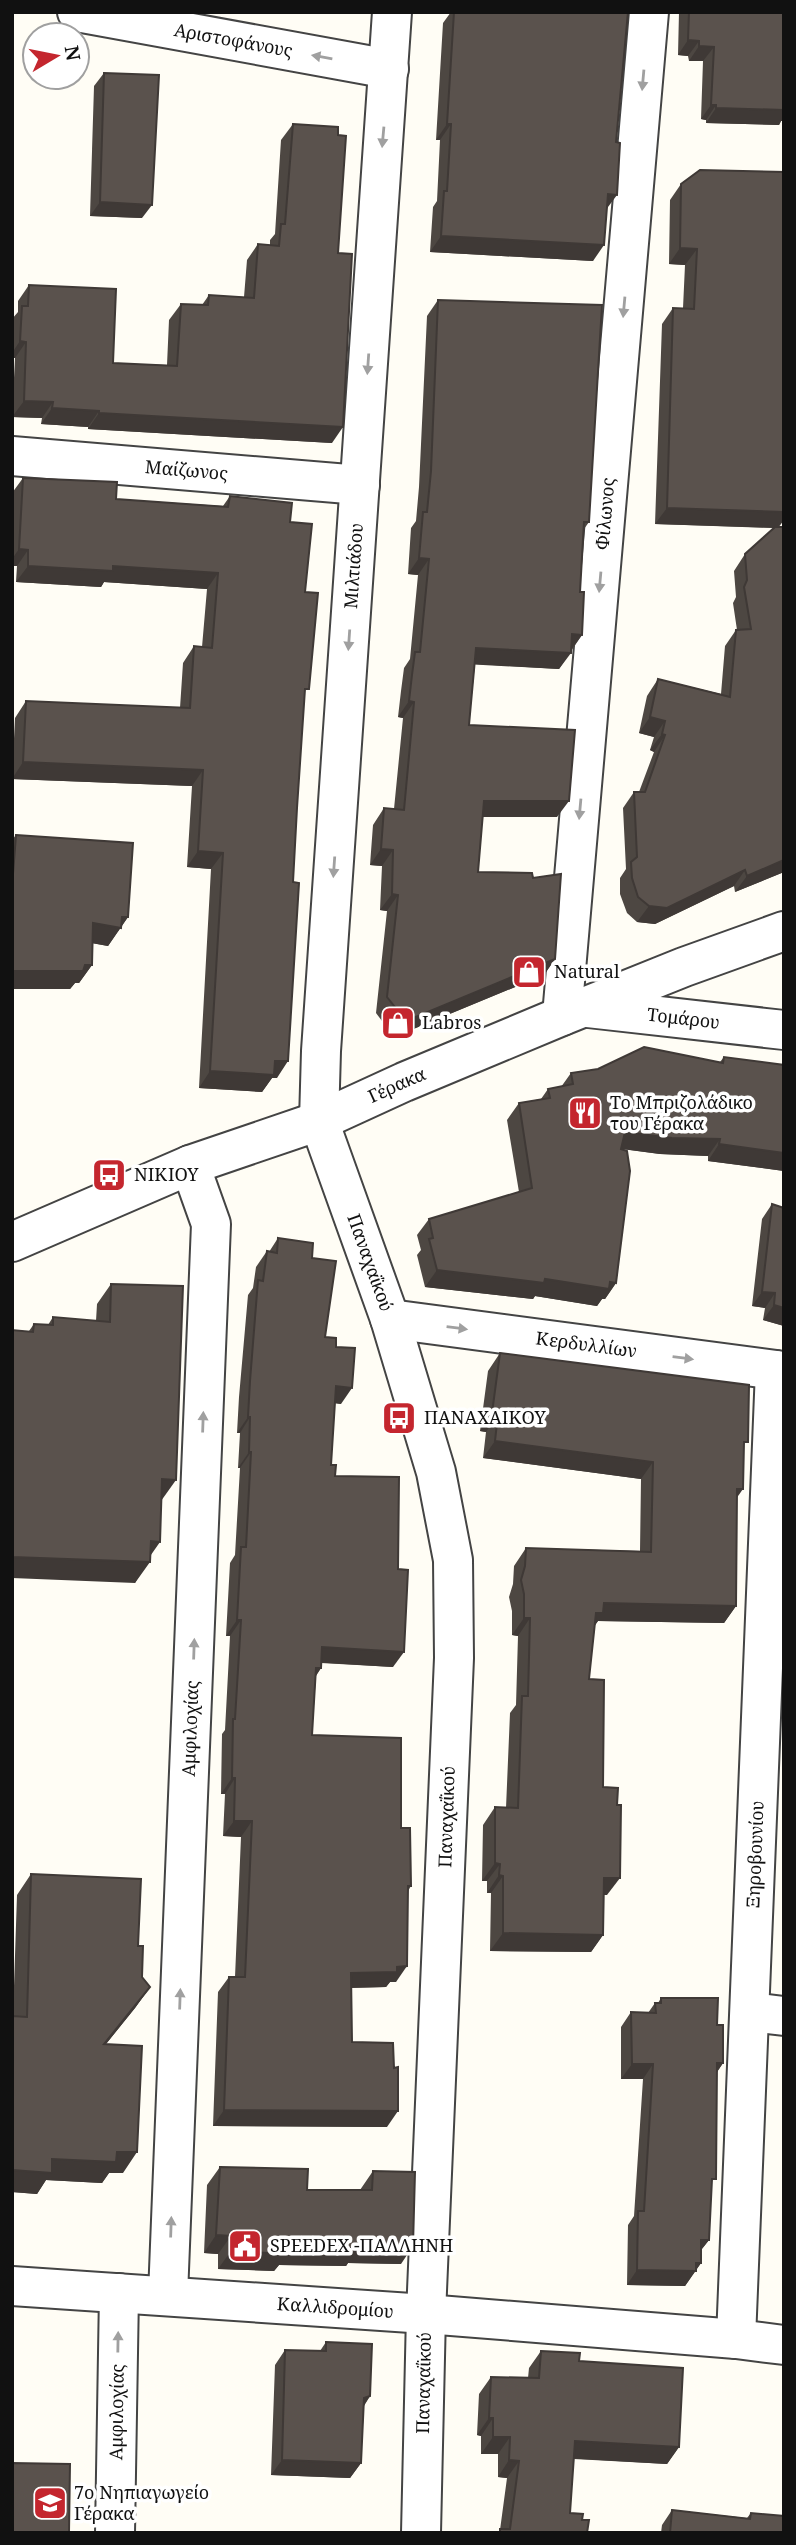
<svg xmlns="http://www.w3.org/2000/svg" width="796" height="2545" viewBox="0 0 796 2545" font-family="'Noto Serif',serif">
<rect width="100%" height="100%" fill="#fffdf5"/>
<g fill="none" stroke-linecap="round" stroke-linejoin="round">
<!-- minor casing -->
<g stroke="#444" stroke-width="42">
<g id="minor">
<path id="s1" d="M77,12l312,57"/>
<path id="s2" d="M392,12l-71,1039 -2,70 71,198 46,153 17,88 1,98 -28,656 -5,219"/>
<path id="s3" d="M12,456l348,29"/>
<path id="s4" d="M588,1008l196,22"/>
<path id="s5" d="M562,1016l87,-1004"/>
<path id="s6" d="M12,1242l178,-77 129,-44 85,-39 158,-66 122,-49 100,-36"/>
<path id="s7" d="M390,1319l394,52"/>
<path d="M750,2012l34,4"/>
<path id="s8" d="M12,2286l414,28 310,25 48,6"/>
<path id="s9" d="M168,2295l43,-1071 -21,-59"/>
<path id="s10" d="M736,2339l39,-969"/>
<path id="s11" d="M115,2533l4,-240"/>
</g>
</g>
<!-- minor -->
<use href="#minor" stroke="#fff" stroke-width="38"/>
</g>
<!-- wall -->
<g fill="#4d4742">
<path d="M451,12h177l-21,197 -14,52 -163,-9 3,-45 4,-6 3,-61h-4l7,-117z"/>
<path d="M679,12h105l-3,109 -2,4 -73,-2v-3l-5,-1 2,-58h-14l-1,-5 -10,-1z"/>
<path d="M104,73l38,145 -52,-2 4,-130z"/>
<path d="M293,124l45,11v118l-6,190 -244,-14v-2l-47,-3 1,-6 -30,-1 3,-59h-3v-39l6,-7v-11l11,-16 84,78 54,2 2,-45 12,-16 21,1 7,-10 35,2 3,-37 11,-16 12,1v-5l5,-6 6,-94z"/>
<path d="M681,184l98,343h5v345l-49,20 -1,-6 -79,38 -18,-2 -10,-9 -7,-19v-16l6,-9 -3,-61 11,-16h5l15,-40 -4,-2 4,-13 -15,-4 8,-37 11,-17 63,15 4,-48 11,-16h1l-4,-27 3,-6 -2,-26 11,-17 29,-26 -119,-4 7,-200 11,-16h10l2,-43 -16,-1 1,-64z"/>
<path d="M438,300l151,222 -5,7 -4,63 2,43 -23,34 -84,-5 -6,61 88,92h-75l-4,55 77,87 -11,16 -150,62 -18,-24 11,-102 -7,-1 2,-44 -12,-1 3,-40 11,-17 10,1 9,-91 -5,-1 3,-26 3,-23 6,-9 8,-84 -10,-1 3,-46 5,-7 3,-34 8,-171z"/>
<path d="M23,478l93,21 107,7 7,-10 60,26 15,70 -1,103 -27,383h-5l-10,14 -63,-4 12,-219 -24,-2 5,-81 -180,-7 3,-61 11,-17 154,7 3,-45 11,-17 8,1 5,-58 -103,-7 -3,5 -85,-5 1,-16h-5v-73z"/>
<path d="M16,835l112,82 -20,29 -16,-3v22l-13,18h-4l-5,6h-58v-149z"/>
<path d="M724,1057l60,8v106l-76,-10v-5l-48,-2 -37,-5 -7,134 -11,16h-3l-5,7 -62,-10 -2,3 -108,-12 -8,-32 4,-5 -4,-15 12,-16 90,-27 -12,-72 12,-17 22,-4 7,-10 13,-2 10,-14 149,-11z"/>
<path d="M772,1204l12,4v118l-21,-6 2,-12 -13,-2 10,-87z"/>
<path d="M278,1238l34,20 13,79 11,10 5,57 -6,-1 -4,62 62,202 -72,-4v5l-5,8 -4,59 89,93 10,58 -3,5 -12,91h-6l-4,5 -35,1 1,54 35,85 -174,-1 5,-134 11,-15h6l6,-140 -18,-1 2,-42h-4l1,-60 3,-4 5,-94h-4l4,-73 5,-8 5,-87h-2l2,-35h-3l2,-36 9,-102 5,-7 3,-21 11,-16 2,1z"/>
<path d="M111,1284l50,217 -11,55 -15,27 -106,-252 5,-7 14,1 5,-8 43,4 1,-17z"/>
<path d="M500,1353l244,94 -7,50 -1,109 -12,17 -126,-2 -3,4 -6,54 14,108 4,108h-3l-1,40 -12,17 -101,-1 1,-58h-4v-12h-5l1,-56 12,-18 11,1 4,-95 6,-8 2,-69 -6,-1v-24l-3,-14 4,-13 1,-18 12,-18 114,3 1,-72 -158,-21 3,-26 -6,-1 8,-60z"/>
<path d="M31,1874l107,72 4,31 8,10 -15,21 -29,36 17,129h-14l-7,10 -56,-3 -9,14 -25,-2v-176h1l4,-121z"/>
<path d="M661,1998l56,27 6,38 -6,9 -8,168 -8,10v13l-16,23 -58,-1 1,-60 6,-9 9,-137h-22v-52l10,-15 17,1 7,-10h3z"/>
<path d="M220,2167l87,23h53l13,-19 28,93 -53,-1 -2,3 -67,-1 -5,6 -56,-2v-15l-14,-1 3,-68z"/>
<path d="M784,2234v52h-2z"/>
<path d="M326,2342l44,54 -6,10 -3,57 -11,15 -79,-3 4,-110 10,-15 35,1z"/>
<path d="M541,2351l38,10 100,86 -12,17 -93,-5 -4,54 12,7 5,13h-89l2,-3 7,-52 -9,-1v-23h-17v-18l-4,-1 2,-41 12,-17 37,1 1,-10z"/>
<path d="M672,2510l75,8 4,-5 33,20h-123l1,-8z"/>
</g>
<!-- shaded-wall -->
<g fill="#3f3936">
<path d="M688,40l11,1 -11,15 -10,-1z"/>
<path d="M699,46l15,1 -11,14h-14z"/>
<path d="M711,105h5l-10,15 -5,-1z"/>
<path d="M716,108l68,2v11h-3l-2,4 -73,-2z"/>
<path d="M447,124h4l-11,16h-4z"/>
<path d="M608,194l9,1 -12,16z"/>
<path d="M100,202l52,3 -10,13 -52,-2z"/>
<path d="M441,236l163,9 -11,16 -163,-9z"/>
<path d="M680,248l17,1 -12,16 -16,-1z"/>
<path d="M20,341l6,1 -11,16h-3v-5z"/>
<path d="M24,401l29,1 -11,16 -30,-1z"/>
<path d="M52,408l47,3 -11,16 -47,-3z"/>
<path d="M99,413l244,14 -11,16 -244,-14z"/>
<path d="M667,508l117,4v8l-6,8 -123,-4z"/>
<path d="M19,549l9,1 -11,16h-5v-7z"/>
<path d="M419,558l10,1 -11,16 -10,-1z"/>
<path d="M28,566h85l105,7 -11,16 -103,-7 -3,5 -85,-5z"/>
<path d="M572,634l10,1 -12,16z"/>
<path d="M476,648l95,5 -12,16 -94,-5z"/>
<path d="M409,701l5,1 -11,16 -5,-1z"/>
<path d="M650,717l15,4 -11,16 -15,-4z"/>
<path d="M662,734l3,1 -11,17 -4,-2z"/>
<path d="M23,762l180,8 -11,16 -180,-7z"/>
<path d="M484,801h85l-12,16h-85z"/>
<path d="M381,849l12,1 -11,16 -12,-1z"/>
<path d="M198,851l25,2 -12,16 -24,-2z"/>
<path d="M784,860v12l-49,20 12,-16z"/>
<path d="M745,870l-11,16 -79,38 -18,-2 12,-16z"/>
<path d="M392,894l6,1 -11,16 -7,-1z"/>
<path d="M122,917h6l-20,29 -28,-5 13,-18z"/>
<path d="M555,959l-11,16 -150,62 12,-16z"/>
<path d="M85,965h7l-13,18h-4l-5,6h-58v-18z"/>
<path d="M275,1061h13l-11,17h-5l-10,14 -63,-4 11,-17z"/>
<path d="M625,1132l95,7 -12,17 -48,-2 -46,-6z"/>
<path d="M719,1144l65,9v18l-76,-10z"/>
<path d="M437,1270l108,9 71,4 -11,16h-3l-5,7 -62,-10 -2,3 -108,-12z"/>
<path d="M762,1292l13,1 -10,15 -13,-2z"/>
<path d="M774,1305l10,3v18l-21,-6z"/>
<path d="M336,1386l16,2 -11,16 -16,-2z"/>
<path d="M492,1413l6,1 -12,18 -6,-1z"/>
<path d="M248,1417h2l-10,16h-3z"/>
<path d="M495,1441l158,21 -12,17 -158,-21z"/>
<path d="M249,1452h2l-11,16h-2z"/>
<path d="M162,1479l14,1 -15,21z"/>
<path d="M737,1489h6l-12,17z"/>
<path d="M151,1541l9,1 -14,20h4l-15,21 -123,-5v-21z"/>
<path d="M604,1603l132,3 -12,17 -126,-2 -7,10 -7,-1z"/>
<path d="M524,1618h6l-12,18 -6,-1z"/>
<path d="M237,1620h4l-11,16h-4z"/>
<path d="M322,1647l82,5 -11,15 -82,-5z"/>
<path d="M316,1668h5l-11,16z"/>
<path d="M232,1778h3l-10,16h-4z"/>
<path d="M234,1821h18l-11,16 -18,-1z"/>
<path d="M495,1863l5,1 -13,17h-5z"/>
<path d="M499,1875l4,1 -12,17h-4z"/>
<path d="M604,1878h16l-13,17h-15z"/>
<path d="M503,1933l100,2 -12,17 -101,-1z"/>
<path d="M407,1966l-11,16h-6l-4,5 -46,1 11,-15z"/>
<path d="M150,1987l-15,21 -46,57 15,-21z"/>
<path d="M717,2063h6l-10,15z"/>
<path d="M632,2064h21l-10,15h-22z"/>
<path d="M224,2110l174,1 -11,16 -174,-1z"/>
<path d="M117,2152h20l-14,21h-14l-7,10 -56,-3 -9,14 -25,-2v-22l40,-11z"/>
<path d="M216,2235l15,1 -13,18 -14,-1z"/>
<path d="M701,2240h8l-11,14z"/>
<path d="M358,2245l55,1 -12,18 -53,-1 -2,3 -67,-1 -5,6 -56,-2 13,-18 56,-4z"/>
<path d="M696,2263h5l-16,23 -58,-1 10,-15z"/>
<path d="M370,2396l-10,15 4,-13z"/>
<path d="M489,2418h4l-12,18 -4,-1z"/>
<path d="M493,2437h17l-12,17h-17z"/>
<path d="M575,2441l104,6 -12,17 -103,-6z"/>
<path d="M282,2460l79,3 -11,15 -79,-3z"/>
<path d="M509,2460l10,1 -12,17 -9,-1z"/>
</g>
<!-- building -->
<g fill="#5a524d" stroke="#3f3936" stroke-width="2">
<path d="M454,12h174l-12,130 4,1 -3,52 -9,-1 -4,51 -163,-9 3,-45h3l4,-67h-4z"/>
<path d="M689,12h95v98l-68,-2v-3h-5l3,-58 -15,-1v-5l-11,-1z"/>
<path d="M104,73l55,2 -7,130 -52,-3z"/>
<path d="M293,124l45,3v8l8,1 -8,117 14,1 -9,173 -244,-14v-2l-47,-3 1,-6 -29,-1 2,-59 -6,-1 2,-35h6l1,-21 87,4 -3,74 64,3 4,-62 27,1 1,-10 45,3 4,-54 21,2 2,-22h4z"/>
<path d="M700,170l84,2v340l-117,-4 6,-200 21,1 3,-60 -17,-1 1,-64z"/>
<path d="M438,300l164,5 -13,217h-5l-4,70h4l-2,43 -10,-1 -1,19 -95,-5 -7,77 106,5 -6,71h-85l-6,71 54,1 1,5 28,-4 -6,85 -149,62 -19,-24 11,-102 -6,-1 1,-44 -12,-1 3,-41 20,2 10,-108 -5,-1 3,-26 3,-23h5l9,-93 -10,-1 4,-46h4l4,-41z"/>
<path d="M23,478l94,4 -1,17 112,8 2,-11 62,7 -2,19 22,2 -7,68 13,1 -9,96h-4l-8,119 -4,74 6,1 -11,178h-13l-1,14 -64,-4 13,-218 -25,-2 5,-81 -180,-8 3,-61 164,7 4,-62 18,2 6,-75 -105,-7v5l-85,-5v-16l-9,-1z"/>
<path d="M775,527h9v333l-37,16 -2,-6 -78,38 -18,-2 -11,-9 -6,-19 -1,-16 6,-5 -3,-65h11l20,-57 -3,-1 3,-13 -15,-4 8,-38 72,18 6,-67 15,-1 -7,-42 3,-7 -2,-26z"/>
<path d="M16,835l117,8 -5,74h-6l-1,11 -28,-5 -1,42h-7l-2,6h-71v-84z"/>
<path d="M644,1047l79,16 1,-6 60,8v88l-65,-9 1,-5 -48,-1 -47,-6 -4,17 6,2 3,20 -14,112 -6,-1 -1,7 -64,-10 -1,4 -107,-13 -8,-31 4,-1 -4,-19 103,-31 -13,-85 31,-5 -2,-9 25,-5 -2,-11 27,-4z"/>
<path d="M772,1204l12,4v100l-10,-3 1,-12 -13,-1z"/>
<path d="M278,1238l35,5 -1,15 24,3 -11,76 11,1v9l19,1 -3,40 -16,-2 -5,79h5l-1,11 64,1 -1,92 10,1 -4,82 -82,-5 -1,21h-5l-4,67 89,3v90h9l1,58h-3l-1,80 -10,1v5l-46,1 1,69 41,1 1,25 4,-1v44l-174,-1 5,-133h16l7,-156h-18l1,-43h-3l1,-59h2l6,-99h-4l4,-73h5l5,-95h-2l1,-35h-2l2,-36 8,-101 5,1 4,-30 10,2z"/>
<path d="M111,1284l72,2 -7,194 -14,-1 -2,63 -9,-1 -1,21 -138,-5v-227l21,2 1,-8 19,1v-8l57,5z"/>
<path d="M500,1353l249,32 -1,57h-4l-1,47h-6l-1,117 -132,-3 -1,10h-7l-7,66 15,1 -1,107 15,1 -1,17h4l-1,73h-16l-1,57 -100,-2v-57l-4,-1 1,-11 -5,-1v-56l23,1 4,-112h6l2,-78h-6v-24l-3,-14 4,-14 1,-18 125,4 2,-90 -158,-21 3,-27 -6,-1z"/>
<path d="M31,1874l110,5 -3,67h5l-1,31 8,10 -46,57 38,2 -5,106h-20l-1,10 -64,-3v14l-40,-3v-154l15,1z"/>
<path d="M661,1998h57l-1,27h6v38h-6l-1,116h-4l-3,61h-8v23h-5v8l-59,-1 1,-59h6l9,-147h-21l-1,-52 25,1 -1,-10h6z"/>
<path d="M220,2167l88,2 -1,21h65l1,-19 42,1 -2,74 -55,-1 1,3 -72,-1v7l-56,-3v-15l-15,-1z"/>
<path d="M326,2342l46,2 -2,52 -6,2 -3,65 -79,-3 3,-110 41,1z"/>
<path d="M541,2351l39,2 -1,8 104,7 -4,79 -104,-6 -5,72 13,1 -1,6h7l-2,13h-87v-4h10l9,-68 -10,-1 1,-23h-17v-19h-4l2,-41 48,1z"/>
<path d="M12,2463l58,1 -1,68 3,1h-60z"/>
<path d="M672,2510l78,9 1,-6 33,3v17h-114z"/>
</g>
<!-- one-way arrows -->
<defs><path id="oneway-solid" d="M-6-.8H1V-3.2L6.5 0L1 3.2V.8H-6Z" transform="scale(1.75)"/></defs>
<g fill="#a0a0a0">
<use href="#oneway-solid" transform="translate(322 57) rotate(-170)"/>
<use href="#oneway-solid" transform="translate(643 80) rotate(95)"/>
<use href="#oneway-solid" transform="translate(383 137) rotate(95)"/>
<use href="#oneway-solid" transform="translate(624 307) rotate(95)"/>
<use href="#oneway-solid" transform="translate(368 364) rotate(94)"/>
<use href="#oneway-solid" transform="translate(600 582) rotate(95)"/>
<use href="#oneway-solid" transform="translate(349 640) rotate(94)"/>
<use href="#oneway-solid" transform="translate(580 809) rotate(95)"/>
<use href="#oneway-solid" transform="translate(334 867) rotate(94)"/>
<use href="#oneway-solid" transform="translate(457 1328) rotate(7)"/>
<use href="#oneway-solid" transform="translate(683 1358) rotate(7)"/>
<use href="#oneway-solid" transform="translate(203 1422) rotate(-88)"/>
<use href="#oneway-solid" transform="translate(194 1649) rotate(-88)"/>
<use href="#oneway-solid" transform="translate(180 1999) rotate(-88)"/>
<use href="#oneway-solid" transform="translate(171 2227) rotate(-88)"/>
<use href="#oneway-solid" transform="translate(118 2342) rotate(-89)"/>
</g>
<!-- icons -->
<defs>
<g id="shop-square" transform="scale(1.75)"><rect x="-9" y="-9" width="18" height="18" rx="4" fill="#c4262e" stroke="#fff"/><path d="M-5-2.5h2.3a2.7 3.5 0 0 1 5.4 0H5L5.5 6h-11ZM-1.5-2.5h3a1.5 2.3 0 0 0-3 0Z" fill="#fff"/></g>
<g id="restaurant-square" transform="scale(1.75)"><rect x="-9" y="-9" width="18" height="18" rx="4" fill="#c4262e" stroke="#fff"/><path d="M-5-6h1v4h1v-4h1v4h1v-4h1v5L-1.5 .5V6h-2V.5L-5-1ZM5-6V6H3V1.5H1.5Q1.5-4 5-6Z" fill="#fff"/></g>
<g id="bus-square" transform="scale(1.75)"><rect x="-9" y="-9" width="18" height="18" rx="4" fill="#c4262e" stroke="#fff"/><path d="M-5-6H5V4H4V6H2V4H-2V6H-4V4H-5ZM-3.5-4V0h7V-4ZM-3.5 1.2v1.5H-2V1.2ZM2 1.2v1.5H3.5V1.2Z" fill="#fff"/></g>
<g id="civic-square" transform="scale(1.75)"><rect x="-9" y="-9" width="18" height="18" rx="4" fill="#c4262e" stroke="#fff"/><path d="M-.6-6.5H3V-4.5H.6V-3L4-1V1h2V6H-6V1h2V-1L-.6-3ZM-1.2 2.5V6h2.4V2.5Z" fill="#fff"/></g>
<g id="school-square" transform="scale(1.75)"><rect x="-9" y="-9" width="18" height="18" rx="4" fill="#c4262e" stroke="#fff"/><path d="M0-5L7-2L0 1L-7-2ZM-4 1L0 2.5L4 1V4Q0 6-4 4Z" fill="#fff"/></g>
</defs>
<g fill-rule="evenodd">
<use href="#shop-square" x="529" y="972"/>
<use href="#shop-square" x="398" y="1023"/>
<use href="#restaurant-square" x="585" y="1113"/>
<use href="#bus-square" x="109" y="1175"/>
<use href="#bus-square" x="399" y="1418"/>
<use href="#civic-square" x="245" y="2246"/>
<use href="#school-square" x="50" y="2503"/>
</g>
<g text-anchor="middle" stroke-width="7" stroke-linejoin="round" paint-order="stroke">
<!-- street labels -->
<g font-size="18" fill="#111" stroke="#fff">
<text dy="6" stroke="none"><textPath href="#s1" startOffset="159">Αριστοφάνους</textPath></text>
<text dy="6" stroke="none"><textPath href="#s3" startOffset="175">Μαίζωνος</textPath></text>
<text dy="6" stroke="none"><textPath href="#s5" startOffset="504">Φίλωνος</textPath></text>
<text transform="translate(354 566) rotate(-86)" y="6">Μιλτιάδου</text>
<text dy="6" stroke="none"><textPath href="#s4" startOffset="96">Τομάρου</textPath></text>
<text dy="6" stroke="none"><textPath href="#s6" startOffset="416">Γέρακα</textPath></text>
<text dy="6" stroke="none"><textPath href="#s2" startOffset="1262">Παναχαΐκού</textPath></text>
<text dy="6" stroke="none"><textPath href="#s7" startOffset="198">Κερδυλλίων</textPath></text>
<text dy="6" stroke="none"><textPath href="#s9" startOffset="567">Αμφιλοχίας</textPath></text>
<text transform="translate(447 1817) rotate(-88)" y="6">Παναχαΐκού</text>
<text dy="6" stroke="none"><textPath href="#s10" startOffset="485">Ξηροβουνίου</textPath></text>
<text dy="6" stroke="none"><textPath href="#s8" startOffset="324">Καλλιδρομίου</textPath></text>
<text transform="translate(424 2383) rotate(-89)" y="6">Παναχαΐκού</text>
<text dy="6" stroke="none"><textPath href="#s11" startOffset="121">Αμφιλοχίας</textPath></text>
</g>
<!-- poi labels -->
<g font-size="18" fill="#111" stroke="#fff" text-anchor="start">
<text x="554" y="978">Natural</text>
<text x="422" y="1029">Labros</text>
<text x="610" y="1109">Το Μπριζολάδικο<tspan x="610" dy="21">του Γέρακα</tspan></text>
<text x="134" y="1181">ΝΙΚΙΟΥ</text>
<text x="424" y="1424">ΠΑΝΑΧΑΙΚΟΥ</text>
<text x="270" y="2252">SPEEDEX -ΠΑΛΛΗΝΗ</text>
<text x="74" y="2499">7ο Νηπιαγωγείο<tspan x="74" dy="21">Γέρακα</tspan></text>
</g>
</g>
<!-- border -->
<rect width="796" height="2545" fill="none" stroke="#111111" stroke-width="28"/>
<!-- north arrow -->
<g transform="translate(56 56) rotate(80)"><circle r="33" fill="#ffffff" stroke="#a0a0a0" stroke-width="2"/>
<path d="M0-5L12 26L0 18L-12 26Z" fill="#c4262e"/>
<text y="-10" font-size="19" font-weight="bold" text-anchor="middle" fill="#111111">N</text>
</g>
</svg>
